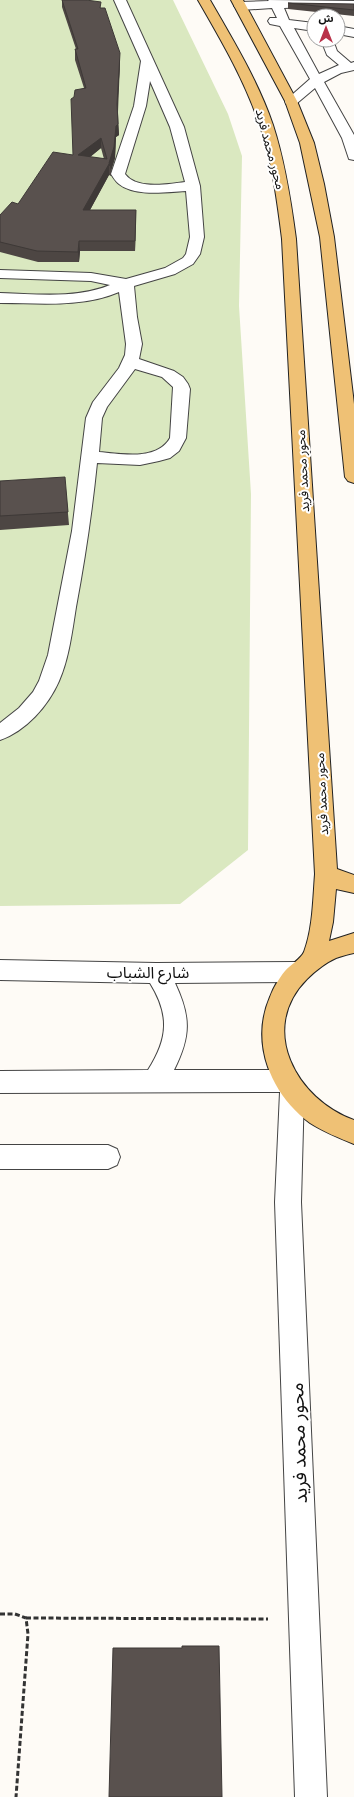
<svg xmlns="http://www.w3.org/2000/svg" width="354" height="1797" viewBox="0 0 354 1797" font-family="'Zilla Slab','Noto Sans Arabic',serif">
<rect width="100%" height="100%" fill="#fefbf6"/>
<!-- green -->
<path fill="#dae8c0" d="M0,0h173l55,114 14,42 -3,150 12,188 -3,356 -68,54 -180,2z"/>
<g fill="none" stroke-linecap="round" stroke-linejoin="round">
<!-- minor casing -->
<g stroke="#444" stroke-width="2">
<g id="minor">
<path d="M114,0h12l58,127 16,59 4,51 -4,17 -7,10 -18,10 -41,12 3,31 5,27 -3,15 35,12 9,6 5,7 2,5 -4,49 -7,13 -9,7 -11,3 -19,4 -43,-2c-5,49 -12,96 -21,144 -4,25 -7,51 -17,74 -11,25 -33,50 -59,59v-17l19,-15 14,-16 6,-11 9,-26 24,-124 14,-113 7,-16 26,-34 6,-13 1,-11 -7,-52c-37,16 -79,11 -119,11v-10c36,1 76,6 110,-8l-19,-4 -91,-3v-8l91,3 35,6 39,-11 18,-10 3,-4 4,-17 -4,-46c-19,1 -51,6 -67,-7 -3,-2 -6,-7 -8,-10l23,-68 7,-45zM150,81l20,46 15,55c-17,2 -48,8 -60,-8l21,-68zM135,369l27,8 11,10 -3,51c-13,23 -49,16 -71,14l3,-34 5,-11z"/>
<path d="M268,0l86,1v8l-49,-2 -21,1 5,12 25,3v8l-20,-3 25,46 20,-9 -12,-10 -6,-15h12l4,11 14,12 3,-1v8l-13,3 -17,9 30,53v25l-5,-1 -7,-21 -27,-50 -19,16h-10l-1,-3 25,-22 -30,-53 -10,-2 -2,-3 2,-3h7l-5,-10 -32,2 -6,-4 6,-4 29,-1z"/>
<path d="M338,26l16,3v8l-16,-3z"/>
<path d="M0,960l156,3 140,-1 8,3 3,7 -3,7 -8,3 -121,1c16,34 16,53 -1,87h113l9,3 8,17 -3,112 26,595h-32l-20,-595 5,-110 -280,1v-22l148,-1c20,-31 22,-55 2,-87l-150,-3z"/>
<path d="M0,1145h108l9,4 3,8 -3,8 -9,4h-108z"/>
</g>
</g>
<!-- major casing -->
<g stroke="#222" stroke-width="2">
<g id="major">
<path d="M198,0h12c23,40 48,81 63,125 12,37 18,76 23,114l41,630 17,6v18l-18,-4 -3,33 -4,19 25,-8v20c-6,1 -12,3 -18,5 -11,5 -21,13 -29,21 -50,50 -10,121 47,141v24c-15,-6 -30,-12 -44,-21 -39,-28 -60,-80 -40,-126 3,-8 9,-19 15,-26 5,-6 16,-12 19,-19 9,-24 9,-53 11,-78l-33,-635c-5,-39 -10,-79 -23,-116 -15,-44 -38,-83 -61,-123z"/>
<path d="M231,0h12l54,101 17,42 10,41 10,53 20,167v79l-6,-2 -3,-4 -25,-240 -20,-94 -15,-42z"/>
</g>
</g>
<!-- path -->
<g stroke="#333" stroke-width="3" stroke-dasharray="5 2.5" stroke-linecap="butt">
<path d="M0,1614h15l11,4 2,16 -12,163"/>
<path d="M26,1618l242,1"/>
</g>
<!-- minor -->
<use href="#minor" fill="#fff" fill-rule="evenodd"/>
<!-- major -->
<use href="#major" fill="#efc175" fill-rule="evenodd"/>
</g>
<!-- wall -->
<g fill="#4d4643" fill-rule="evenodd">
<path d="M62,0h24l15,8 19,55 -2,49 1,23 -3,2 -1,21 -4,13v5l-2,-1 -19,35h46l-1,41h-55l-1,11h-41l-38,-10v-37l18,-11 55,-49 1,-58 10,-9 -9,-28v-11h1l-14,-42zM101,148l3,11 -14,-2z"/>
<path d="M288,3l66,1v12l-66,-7z"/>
<path d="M0,481l66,10 3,34 -69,5z"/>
</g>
<!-- shaded-wall -->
<g fill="#3e3937">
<path d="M120,53v10l-3,52v-11z"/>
<path d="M118,124l1,11 -3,2 -1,21 -4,13 -1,-5 -1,-3 7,-37z"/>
<path d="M101,138v10l-22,18 -1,-11z"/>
<path d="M109,164v11l-25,46 -1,-11z"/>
<path d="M136,210v10l-1,31v-10z"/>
<path d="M79,241l1,10 -1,11 -1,-10z"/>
</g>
<!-- building -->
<g fill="#59514e" stroke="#3e3937" fill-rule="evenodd">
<path d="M62,0h24l15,2 -1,6h5l15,45 -3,51 1,20 -2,2 -2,21 -5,16 1,3 -1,-2 -26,46h53l-1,31h-56l-1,11 -41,-1 -37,-9v-27l12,-13 6,2 35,-52 20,3 -2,-56 3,-2 1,-7 11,-2 -11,-39h3zM101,138l6,21 -29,-4z"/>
<path d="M288,3l66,1v6z"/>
<path d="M65,477l3,35 -68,4v-35z"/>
<path d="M182,1646h37l3,151h-113l4,-149h69z"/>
</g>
<g text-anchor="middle" stroke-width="4" stroke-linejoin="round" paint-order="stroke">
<!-- far-street labels -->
<g font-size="13" fill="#111" stroke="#fff">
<text transform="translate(271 149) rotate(75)" y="5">محور محمد فريد</text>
<text transform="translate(302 471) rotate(-93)" y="5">محور محمد فريد</text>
<text transform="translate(321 794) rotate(-93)" y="5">محور محمد فريد</text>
</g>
<!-- street labels -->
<g font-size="16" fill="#111" stroke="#fff">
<text x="148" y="978">شارع الشباب</text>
</g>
<!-- near-street labels -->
<g font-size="19" fill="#111" stroke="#fff">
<text transform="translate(298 1443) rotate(-92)" y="7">محور محمد فريد</text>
</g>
</g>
<!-- north arrow -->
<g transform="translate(326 28)"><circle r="19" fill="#ffffff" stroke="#a0a0a0"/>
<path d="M0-3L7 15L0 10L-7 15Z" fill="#b93149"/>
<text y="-6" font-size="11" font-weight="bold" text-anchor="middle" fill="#111111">ش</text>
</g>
</svg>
